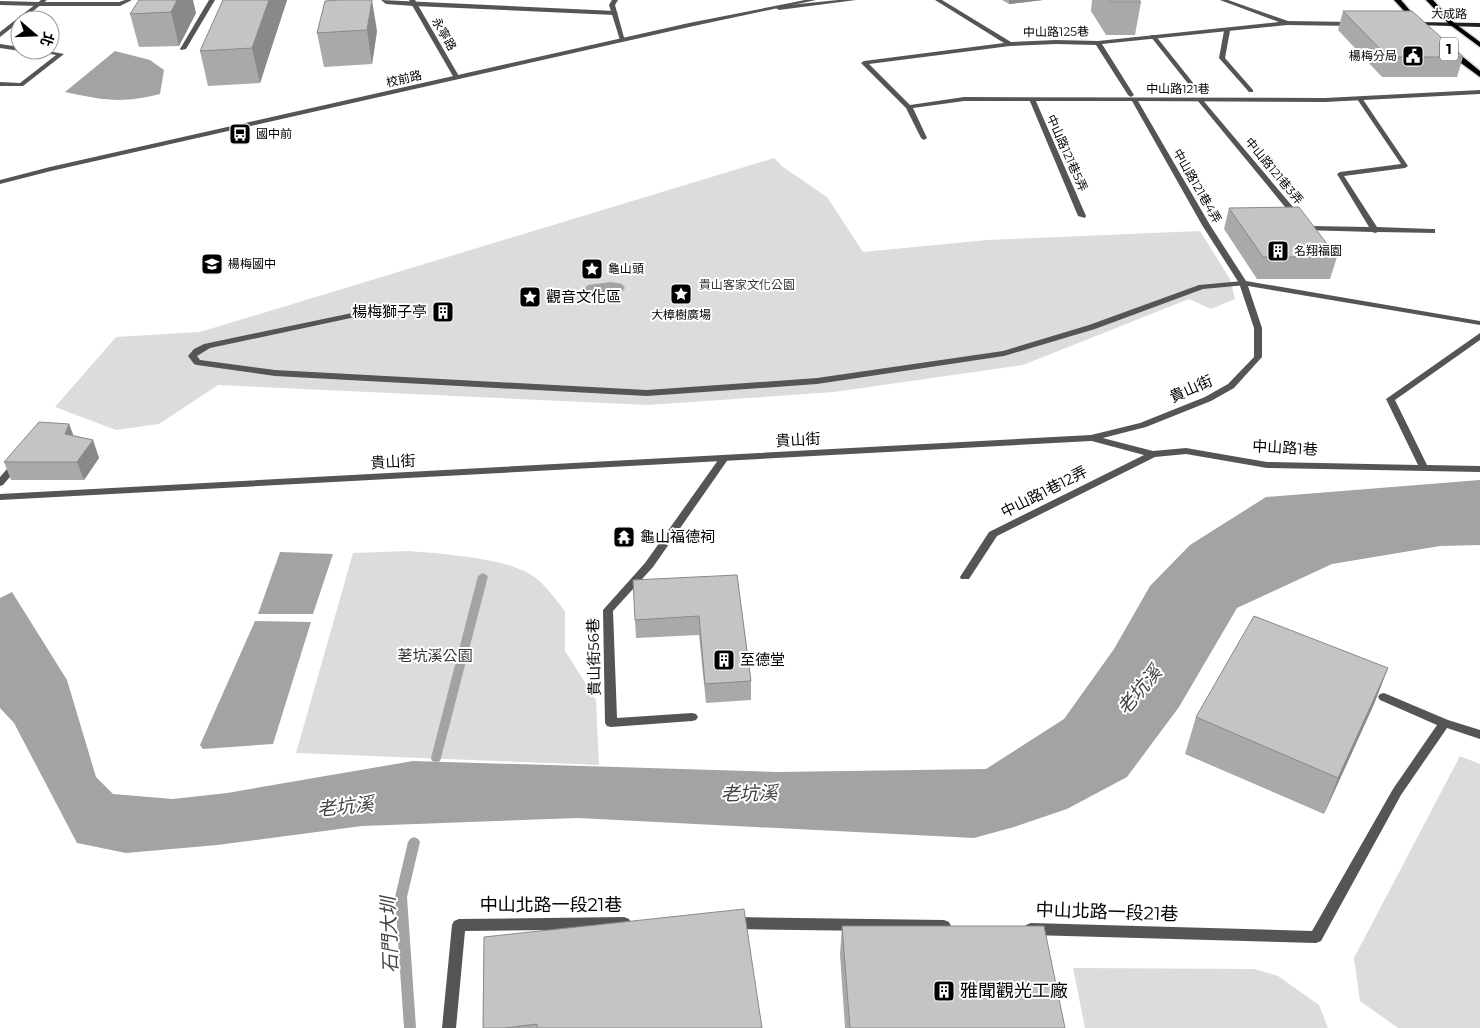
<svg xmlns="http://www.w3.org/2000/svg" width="1480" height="1028" viewBox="0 0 1480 1028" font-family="Montserrat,'Noto Sans TC',sans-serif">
<rect width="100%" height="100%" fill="#fff"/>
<!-- green -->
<g fill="#dcdcdc">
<path d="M774,158l9,9 44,30 36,55 124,-12 213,-9 30,48 5,20 -24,10 -22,-10 -166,66 -189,27 -186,13 -430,-20 -59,39 -43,6 -61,-23 61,-70 84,-5z"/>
<path d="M408,551c34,3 100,6 128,27 11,9 20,22 29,33v40l31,49 3,65 -303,-12 57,-200z"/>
<path d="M1460,756l20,8v264h-82l-38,-27 -6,-43z"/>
<path d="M1073,968l181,1 24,7 41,29 9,23h-243z"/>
</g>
<!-- water -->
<g fill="#a3a3a3">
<path d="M115,51l35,9 14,10 -4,24c-40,10 -56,6 -95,-2z"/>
<path d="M611,282l11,2 3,4c-8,12 -29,13 -41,7v-6l4,-4z"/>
<path d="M1480,480v65l-40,1 -108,18 -95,44 -58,99 -52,70 -60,32 -53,18 -40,11 -396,-20 -216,8 -145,19 -91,8 -49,-10 -63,-120 -14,-15v-110l12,-6 55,88 29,97 17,17 60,5 54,-6 186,-32 364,11 209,-3 78,-50 50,-70 36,-63 40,-41 76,-48z"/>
<path d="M280,552l53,2 -20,60h-55z"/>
<path d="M255,621l56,1 -38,122 -70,5 -3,-4z"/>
</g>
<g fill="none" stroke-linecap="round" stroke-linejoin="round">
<!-- stream -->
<g fill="#a3a3a3" fill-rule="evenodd">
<path d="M483,573l5,3 -47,182 -1,3 -4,1 -4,-1 -1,-3 47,-182z"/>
<path d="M414,837l4,2 2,3 -13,55 9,131h-12l-9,-131 13,-55 2,-3z"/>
</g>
<!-- primary casing -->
<g stroke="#dbdbdb" stroke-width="3">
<g id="primary">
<path d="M1394,0h7l18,21v2h-4z"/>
<path d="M1426,0h7l20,22 27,20v5l-31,-23z"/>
<path d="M1446,48h6l28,23v6l-34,-25z"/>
</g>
</g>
<!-- service -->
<g fill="#555" fill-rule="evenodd">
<path d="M209,0h6l-29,49 -5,1 -1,-1z"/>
<path d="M381,0l234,11 3,2 -3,2 -201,-9 -28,-2z"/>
<path d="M0,1l39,1 3,2 -3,2 -39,-1z"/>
<path d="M1227,29l3,2 -5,27 28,32v2h-4l-30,-34 5,-27z"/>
<path d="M1151,35h4l43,54v2h-4l-43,-54z"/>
<path d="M0,44l20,3v3h2l-2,1 -20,-3z"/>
<path d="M27,50h16l21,4 -41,32h-23v-4l20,1 36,-28z"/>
<path d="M1360,97l2,1 46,68 -3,2 -61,8 33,51 55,2h3v4l-57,-1 -3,1 -3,-1 -68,-2 -107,-130 5,-1 107,127 60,1 -32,-53 3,-2 61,-8 -44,-65z"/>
<path d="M1030,98l5,1 51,117 -1,2 -7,-2 -49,-117z"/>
<path d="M1243,281h3v4l-43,4 -108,40 -91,27 -187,28 -170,12 -372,-20 -78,-11 -3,-1 -6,-8 6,-7 10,-5 172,-36h3v4l-169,36 -13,8 3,4 75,10 372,20 170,-12 186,-27 86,-26 110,-40z"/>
<path d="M1480,333v7l-85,60 32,65 53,1v6l-213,-4 -81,-14 -31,3 -158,79 -28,43h-8l-1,-2 29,-45 155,-77 -56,-15 -2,-2 2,-2 3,-1 62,16 33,-3 81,14 151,3 -32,-66z"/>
<path d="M724,455l5,3 -76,109 -40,44 4,107 75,-5 4,1 2,3 -2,3 -4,1 -81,6 -4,-1 -2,-3 -2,-113 42,-47 76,-107z"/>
<path d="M17,460l5,3 -19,22 -3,1v-9l14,-16z"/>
<path d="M1384,693l64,27 32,10v9l-33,-11 -46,67 -80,146 -5,2 -285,-8 -5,-2 -2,-4 2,-4 5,-2 281,8 81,-142 44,-64 -57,-25 -2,-3 2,-3z"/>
<path d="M624,917l5,2 2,4 -2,4 -5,2 -159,2 -9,97h-14l10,-103 2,-4 5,-2z"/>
<path d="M734,917l210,3 5,2 2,4 -2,4 -5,2 -210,-3 -5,-2 -2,-4 2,-4z"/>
</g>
<!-- minor -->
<g fill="#555" fill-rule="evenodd">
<path d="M125,0h7l-12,6h-81l-3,-2 3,-2h80z"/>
<path d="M409,0h6l45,78 -1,1 -5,-1z"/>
<path d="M612,0h6l-3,5 10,36 -5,-1 -11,-35z"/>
<path d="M838,0h18l-77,10 -3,-2 3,-2z"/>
<path d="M935,0h7l69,42 45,-2 42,1 181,-19 -59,-22h8l60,21 65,1 3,2 -3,2 -66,-1 -185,19 32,51 -3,2 -3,-2 -32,-50 -40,-1 -46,2 -141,18 41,41 54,-8 361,1 155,-8v4l-155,8 -187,-1 72,124 36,56 234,40v4l-232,-39 14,42v29l-28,31 -23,13 -65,26 -55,14 -1091,59v-6l1091,-59 49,-12 65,-26 23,-13 26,-27v-29l-15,-45 -37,-58 -70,-124h-168l-51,7 14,30 -3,2 -3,-2 -15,-30 -45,-45 3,-2 140,-18z"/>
</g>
<!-- tertiary -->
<g fill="#555" fill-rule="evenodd">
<path d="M41,0h6l-47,37v-5z"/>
<path d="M805,0h11l-127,27 -638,144 -51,13v-4l50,-13 639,-144z"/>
</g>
<!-- secondary -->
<path fill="#222" fill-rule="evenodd" d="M1416,22l64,1v4l-62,-2 -3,-2z"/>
<!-- primary -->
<use href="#primary" fill="#000" fill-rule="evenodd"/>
</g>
<!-- wall -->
<g fill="#a9a9a9">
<path d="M139,0l57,13 -17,33 -40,1 -9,-33z"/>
<path d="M223,0h64l-27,83 -52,3 -8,-35z"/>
<path d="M1002,0h41l-34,4z"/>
<path d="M1092,0h47l2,2 -6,33h-29l-15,-24z"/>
<path d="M325,1l52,30 -5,33 -48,3 -7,-34z"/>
<path d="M1343,11l120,46 -6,20h-75l-44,-47z"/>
<path d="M1229,208l108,49 -7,22h-73l-33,-50z"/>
<path d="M69,424l4,11 20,5 6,18 -15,22h-73l-7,-18z"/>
<path d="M737,575l14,106v19l-45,3 -7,-68 -63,3 -1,-18z"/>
<path d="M1388,668l-14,36 -50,110 -139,-60 11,-37z"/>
<path d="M842,926l223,102h-220l-5,-74z"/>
<path d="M484,937l278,91h-279z"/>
</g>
<!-- shaded-wall -->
<g fill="#898989">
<path d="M177,0h16l3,13 -17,33 -8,-34z"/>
<path d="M269,0h18l-27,83 -8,-35z"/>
<path d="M372,0l5,31 -5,33 -5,-34z"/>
<path d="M1009,0h34l-34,4z"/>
<path d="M69,424l7,18 -11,-8z"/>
<path d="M93,440l6,18 -15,22 -7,-18z"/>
<path d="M1388,668l-14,36 -50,110 14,-36z"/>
</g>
<!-- building -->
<g fill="#c4c4c4" stroke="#898989">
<path d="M139,0h38l-6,12 -41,2z"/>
<path d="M223,0h46l-17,48 -52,3z"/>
<path d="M339,0h33l-5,30 -50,3 8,-32z"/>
<path d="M1109,0h30l2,2h-30z"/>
<path d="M1343,11h69l51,46h-75z"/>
<path d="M1299,207l38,50h-74l-34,-49z"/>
<path d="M39,422l30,2 -4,10 28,6 -16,22h-73z"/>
<path d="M737,575l14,106 -46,3 -6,-68 -64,4 -2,-40z"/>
<path d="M1254,616l134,52 -50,110 -142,-61z"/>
<path d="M744,909l18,119h-225v-4l-32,4h-22l1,-91z"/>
<path d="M842,926h202l21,102h-215z"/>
</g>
<!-- icons -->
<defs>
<g id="civic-square" transform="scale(1.125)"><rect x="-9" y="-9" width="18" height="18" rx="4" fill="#000" stroke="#fff"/><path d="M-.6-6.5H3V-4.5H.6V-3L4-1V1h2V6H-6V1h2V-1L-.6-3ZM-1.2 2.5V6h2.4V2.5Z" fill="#fff"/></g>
<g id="bus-square" transform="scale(1.125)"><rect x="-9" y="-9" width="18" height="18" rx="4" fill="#000" stroke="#fff"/><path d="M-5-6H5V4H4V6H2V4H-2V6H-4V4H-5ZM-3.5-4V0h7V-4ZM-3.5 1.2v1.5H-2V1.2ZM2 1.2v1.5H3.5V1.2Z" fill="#fff"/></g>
<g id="building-square" transform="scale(1.125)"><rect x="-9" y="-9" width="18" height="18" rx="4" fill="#000" stroke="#fff"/><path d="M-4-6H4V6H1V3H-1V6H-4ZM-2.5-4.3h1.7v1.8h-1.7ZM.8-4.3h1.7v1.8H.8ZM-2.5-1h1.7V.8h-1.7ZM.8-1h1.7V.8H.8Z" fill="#fff"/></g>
<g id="school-square" transform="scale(1.125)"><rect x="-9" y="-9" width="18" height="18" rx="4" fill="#000" stroke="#fff"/><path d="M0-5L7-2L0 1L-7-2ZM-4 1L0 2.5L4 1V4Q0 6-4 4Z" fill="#fff"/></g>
<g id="sight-square" transform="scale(1.125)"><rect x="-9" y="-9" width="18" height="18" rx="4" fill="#000" stroke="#fff"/><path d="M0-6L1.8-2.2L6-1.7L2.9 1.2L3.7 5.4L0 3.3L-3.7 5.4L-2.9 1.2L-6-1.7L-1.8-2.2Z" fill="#fff"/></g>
<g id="temple-square" transform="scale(1.125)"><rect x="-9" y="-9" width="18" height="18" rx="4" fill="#000" stroke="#fff"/><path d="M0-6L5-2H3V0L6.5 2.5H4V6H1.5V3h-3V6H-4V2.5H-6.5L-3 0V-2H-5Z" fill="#fff"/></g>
</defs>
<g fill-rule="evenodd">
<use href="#civic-square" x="1413" y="56"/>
<use href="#bus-square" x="240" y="134"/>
<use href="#building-square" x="1278" y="251"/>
<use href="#school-square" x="212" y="264"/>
<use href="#sight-square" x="592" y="269"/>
<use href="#sight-square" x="681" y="294"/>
<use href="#sight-square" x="530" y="297"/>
<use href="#building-square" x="443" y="312"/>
<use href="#temple-square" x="624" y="537"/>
<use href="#building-square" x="724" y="660"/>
<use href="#building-square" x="944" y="991"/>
</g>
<g text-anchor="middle" stroke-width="4" stroke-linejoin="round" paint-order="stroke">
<!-- far-street labels -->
<g font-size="12" fill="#000" stroke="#fff">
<text transform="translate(1449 14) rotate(1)" y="4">大成路</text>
<text transform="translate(1056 32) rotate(-1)" y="4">中山路125巷</text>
<text transform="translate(444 34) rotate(60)" y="4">永寧路</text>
<text transform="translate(404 79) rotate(-13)" y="4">校前路</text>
<text x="1178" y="93">中山路121巷</text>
<text transform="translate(1067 153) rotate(66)" y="4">中山路121巷5弄</text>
<text transform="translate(1274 171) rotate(50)" y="4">中山路121巷3弄</text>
<text transform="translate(1197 186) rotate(60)" y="4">中山路121巷4弄</text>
</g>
<!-- far-poi labels -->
<g font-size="12" fill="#000" stroke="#fff" text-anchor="start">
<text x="1397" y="60" text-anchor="end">楊梅分局</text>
<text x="256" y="138">國中前</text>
<text x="1294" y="255">名翔福園</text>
<text x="228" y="268">楊梅國中</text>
<text x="608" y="273">龜山頭</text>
<text x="681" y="319" text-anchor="middle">大樟樹廣場</text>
</g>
<!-- far-park labels -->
<g font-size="12" fill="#333" stroke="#fff">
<text x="747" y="289">貴山客家文化公園</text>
</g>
<!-- shield labels -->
<rect fill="#fff" stroke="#4c4c4c" stroke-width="1" x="1440" y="37.5" width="18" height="23" rx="4"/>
<g font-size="14" font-weight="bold" fill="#000">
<text x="1449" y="54">1</text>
</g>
<!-- poi labels -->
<g font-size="15" fill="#000" stroke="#fff" text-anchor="start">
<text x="546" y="302">觀音文化區</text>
<text x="427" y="317" text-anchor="end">楊梅獅子亭</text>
<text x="640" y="542">龜山福德祠</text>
<text x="740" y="665">至德堂</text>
</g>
<!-- street labels -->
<g font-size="15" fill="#000" stroke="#fff">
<text transform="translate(1191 389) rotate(-24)" y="5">貴山街</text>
<text transform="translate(798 440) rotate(-3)" y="5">貴山街</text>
<text transform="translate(1285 448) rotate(3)" y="5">中山路1巷</text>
<text transform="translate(393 462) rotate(-3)" y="5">貴山街</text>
<text transform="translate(1044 492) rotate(-27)" y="5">中山路1巷12弄</text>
<text transform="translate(594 657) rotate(-91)" y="5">貴山街56巷</text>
</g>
<!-- park labels -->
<g font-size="15" fill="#333" stroke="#fff">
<text x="435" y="661">荖坑溪公園</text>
</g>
<!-- near-street labels -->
<g font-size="18" fill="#000" stroke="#fff">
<text x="551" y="911">中山北路一段21巷</text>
<text transform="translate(1107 912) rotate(2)" y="6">中山北路一段21巷</text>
</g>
<!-- near-poi labels -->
<g font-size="18" fill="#000" stroke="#fff" text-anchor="start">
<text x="960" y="997">雅聞觀光工廠</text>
</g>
<!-- near-water labels -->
<g font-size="19" font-style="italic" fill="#444" stroke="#fff">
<text transform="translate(1139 690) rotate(-50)" y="7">老坑溪</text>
<text transform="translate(749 793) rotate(-1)" y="7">老坑溪</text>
<text transform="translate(345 806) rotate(-6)" y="7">老坑溪</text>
<text transform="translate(389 935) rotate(-92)" y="7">石門大圳</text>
</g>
</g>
<!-- north arrow -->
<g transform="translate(35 35) rotate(109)"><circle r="24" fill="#ffffff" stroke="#999999"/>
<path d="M0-4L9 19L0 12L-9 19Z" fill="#000000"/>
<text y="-8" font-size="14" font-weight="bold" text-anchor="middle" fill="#000000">北</text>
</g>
</svg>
